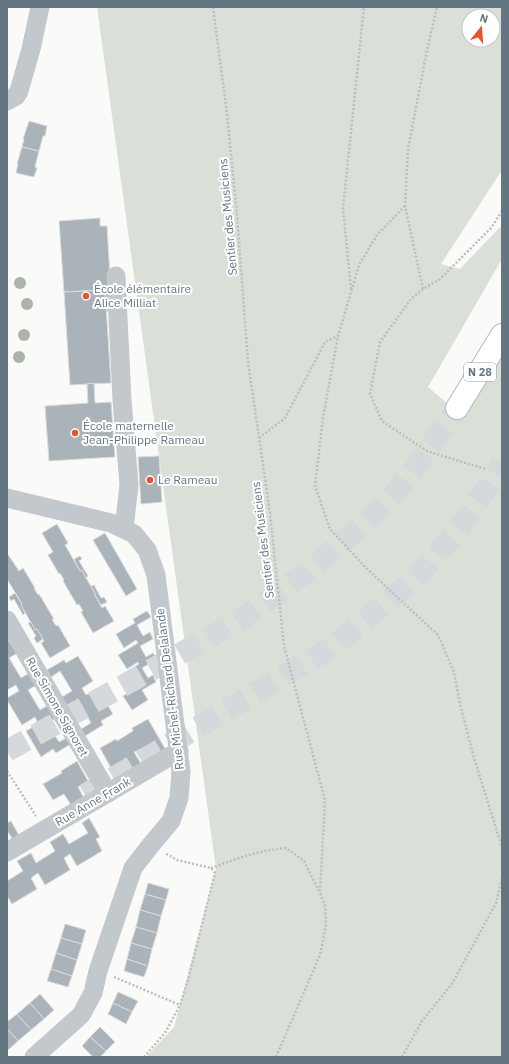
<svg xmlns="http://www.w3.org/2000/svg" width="509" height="1064" viewBox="0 0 509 1064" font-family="'IBM Plex Sans',sans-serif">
<rect width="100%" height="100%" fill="#fafaf8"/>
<!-- green -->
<path fill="#dadfd7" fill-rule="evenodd" d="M97,7h405v163l-61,94 19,5 42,-44v34l-74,128 36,31 38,-65v704h-356l28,-30 42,-158zM469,16h24v24h-24z"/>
<!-- building -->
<g fill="#aab3b9" stroke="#dcdcda">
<path d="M29,121l18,5 -2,10h-2l-4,15 -17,-4 2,-8h-1z"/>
<path d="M22,147l17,4 -4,16 2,1 -3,9 -18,-4 2,-9h-1z"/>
<path d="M100,218v8h7l5,85h-5l-2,-21 -41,2 -5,-71z"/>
<path d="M105,290l6,93 -41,2 -6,-93z"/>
<path d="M94,383l1,20 16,-1 4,55 -66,4 -4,-55 43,-3 -1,-19z"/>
<path d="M159,456l3,46 -21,2 -3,-47z"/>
<path d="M57,524l11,19 -3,2 15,26 2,-1 4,8 10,17h-1l7,13 3,-2 9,15 -21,12 -12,-21 2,-1 -4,-7 -2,1 -14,-24 1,-1 -4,-7 -1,1 -11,-19 5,-3 -11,-19z"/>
<path d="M105,533l32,56 -11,7 -33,-56z"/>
<path d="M7,553l12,18 4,-3 12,20h-1l4,7 1,-1 15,25h-2l4,7 2,-1 12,21 -20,12 -9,-15 3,-2 -7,-12 -2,1 -14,-25 1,-1 -15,-25z"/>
<path d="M80,556l2,3 -3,2 9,15 -2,2 -4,-8 -2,1 -6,-12z"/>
<path d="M94,585l7,13 3,-1 3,5 -6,3 -6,-10h1l-5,-9z"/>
<path d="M15,593l7,11 -1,1 4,8 -2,2 -9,-16 -3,2 -2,-4z"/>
<path d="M147,611l4,6 -14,8 6,11 7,-4 3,7 -13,7 6,11 7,-4 4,6 -15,9 6,10 5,-3 3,7 -14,8 6,10 -16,10 -9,-14 16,-9 -1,-3 -7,4 -8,-14 16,-10 -1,-2 -11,7 -9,-14 20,-12 -2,-3 -12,8 -8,-14 19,-11 -2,-4z"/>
<path d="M31,622l4,8 2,-1 6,10 -6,4 -3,-5 2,-2 -8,-13z"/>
<path d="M12,639l7,13 -10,6 12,20 10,-6 7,12 -10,6 12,20 10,-6 8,13 -11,6 12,19 11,-6 4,6 -18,11 -3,-4 -12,8 -15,-26 12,-7 -3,-7 -13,8 -15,-25v-2l12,-7 -3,-6 -9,5v-48z"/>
<path d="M78,656l15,25 -11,7 4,7 11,-7 16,26 -12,7 2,4 -18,11 -4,-7 10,-6 -11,-19 -11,6 -7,-13 10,-6 -12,-20 -9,6 -4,-7 17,-10 2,3z"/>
<path d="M148,719l19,33 -8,5 -7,-13 -18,8 9,15 -14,8 -8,-14 -10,7 -11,-20 16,-9 1,2 16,-10 -1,-3z"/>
<path d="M77,761l11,20 -10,6 7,13 -12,8 -9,-14 -11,6 -10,-16 19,-11 -1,-2z"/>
<path d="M89,818l11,19 -4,2 6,12 -25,15 -7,-12 -6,4 6,12 -25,15 -7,-12 -7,5 6,11 -25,15 -5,-8v-15l16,-10 -6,-10 14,-8 5,10 19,-12 -5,-9 13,-8 6,10 19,-11 -6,-10z"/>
<path d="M11,821l10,18 -6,4 -7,-11 -1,1v-10z"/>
<path d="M148,883l21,6 -3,11 -21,-6z"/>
<path d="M145,894l21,6 -5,16 -21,-6z"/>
<path d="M140,910l21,6 -4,17 -21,-6z"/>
<path d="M65,924l21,6 -4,14 -21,-6z"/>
<path d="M136,927l21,6 -5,16 -21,-6z"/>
<path d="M61,938l21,6 -5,16 -21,-7z"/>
<path d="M131,943l21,6 -4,17 -21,-7z"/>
<path d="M56,953l21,7 -5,16 -21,-7z"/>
<path d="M127,959l21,7 -4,11 -20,-6z"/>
<path d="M51,969l21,7 -4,11 -21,-6z"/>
<path d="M118,992l20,9 -6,11 -19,-9z"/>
<path d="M40,994l14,16 -10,9 -14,-16z"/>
<path d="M30,1003l14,16 -13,11 -14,-16z"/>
<path d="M113,1003l19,9 -6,12 -18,-10z"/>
<path d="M17,1014l14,16 -13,11 -11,-12v-7z"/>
<path d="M100,1027l15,15 -9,9 -16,-14z"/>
<path d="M7,1029l11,12 -10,9 -1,-2z"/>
<path d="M90,1037l16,14 -6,6h-7l-11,-11z"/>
</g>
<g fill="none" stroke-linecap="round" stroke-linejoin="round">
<!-- highway-tunnel -->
<g stroke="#d5d9db" stroke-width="22" stroke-dasharray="22 11" stroke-linecap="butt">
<path d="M7,751l233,-131 68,-49 59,-50 27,-27 22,-27 41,-59"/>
<path d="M85,795l247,-148 83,-68 42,-48 28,-40 17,-27"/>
</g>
<!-- highway casing -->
<g stroke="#b4b9bd" stroke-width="24">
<path id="highway" d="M457,408l45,-73"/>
</g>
<!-- path -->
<g stroke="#bbbfc2" stroke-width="2.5" stroke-dasharray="2 2" stroke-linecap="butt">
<path d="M213,7l14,107 10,101 11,147 22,151 14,133 41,154 -5,92 5,14 1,19 -6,30 -44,102"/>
<path d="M405,206l-28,29 -18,30 -21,71 -15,82 -8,68 15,43 36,39 72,67 16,37 6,32 14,54 28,89"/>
<path d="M351,289l-8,-81 21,-201"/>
<path d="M423,289l-18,-83 3,-57 18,-94 11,-48"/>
<path d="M259,438l26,-20 40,-76 13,-6"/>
<path d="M485,469l-58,-18 -45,-30 -12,-27 10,-52 31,-43 12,-10 17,-10 51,-51 11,-17"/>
<path d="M7,771l29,45"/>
<path d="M211,868c25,-9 49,-18 75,-20l18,13 15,30"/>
<path d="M114,977l66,28"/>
<path d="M144,1057l21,-24 15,-28 8,-25 27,-107 -4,-5 -34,-8 -12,-7"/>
<path d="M402,1057l20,-36 30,-37 44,-81 6,-25"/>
</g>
<!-- minor -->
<g stroke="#c3c8cc" stroke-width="19">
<path d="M7,101l9,-5 3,-5 12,-42 9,-42"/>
<path d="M116,276l6,124 7,85 -5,44"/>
<path d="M7,498l104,25 23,11 13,16 9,25 25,197 -2,26 -8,23 -21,25 -17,22 -35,103 -5,22 -12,22 -47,42"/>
<path d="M7,620l101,173"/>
<path d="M7,852l172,-101"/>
</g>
<!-- highway -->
<use href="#highway" stroke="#fff" stroke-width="22"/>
</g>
<!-- trees -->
<g fill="#aab4a7">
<circle cx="20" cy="283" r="6"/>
<circle cx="27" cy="304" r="6"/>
<circle cx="24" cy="335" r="6"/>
<circle cx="19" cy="357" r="6"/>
</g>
<!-- markers -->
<g fill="#e4572e" stroke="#fff" stroke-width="1.5">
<circle cx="86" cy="296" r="4"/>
<circle cx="75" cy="433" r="4"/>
<circle cx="150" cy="480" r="4"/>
</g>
<g text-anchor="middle" stroke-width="4" stroke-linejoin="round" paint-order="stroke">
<!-- shield labels -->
<rect fill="#fff" stroke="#939fa8" stroke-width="1" x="464" y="363" width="32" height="18" rx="3"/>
<g font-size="11" font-weight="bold" fill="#657683">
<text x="480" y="376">N 28</text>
</g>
<!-- street labels -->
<g font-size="12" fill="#657683" stroke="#fff">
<text transform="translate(228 217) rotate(-95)" y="4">Sentier des Musiciens</text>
<text transform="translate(263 540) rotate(-97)" y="4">Sentier des Musiciens</text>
<text transform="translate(170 689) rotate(-97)" y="4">Rue Michel-Richard Delalande</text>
<text transform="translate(57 707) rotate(60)" y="4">Rue Simone Signoret</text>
<text transform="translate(93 802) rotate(-30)" y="4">Rue Anne Frank</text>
</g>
<!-- poi labels -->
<g font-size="12" fill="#657683" stroke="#fff" text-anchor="start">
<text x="94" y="293">École élémentaire<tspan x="94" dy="14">Alice Milliat</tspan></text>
<text x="83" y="430">École maternelle<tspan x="83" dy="14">Jean-Philippe Rameau</tspan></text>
<text x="158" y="484">Le Rameau</text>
</g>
</g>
<!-- border -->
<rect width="509" height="1064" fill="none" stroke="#657683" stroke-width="16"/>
<!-- north arrow -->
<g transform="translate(481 28) rotate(17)"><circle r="19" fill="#ffffff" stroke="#c1c8cd"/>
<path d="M0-3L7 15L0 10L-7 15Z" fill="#e4572e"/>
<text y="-6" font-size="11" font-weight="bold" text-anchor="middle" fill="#657683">N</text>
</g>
</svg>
